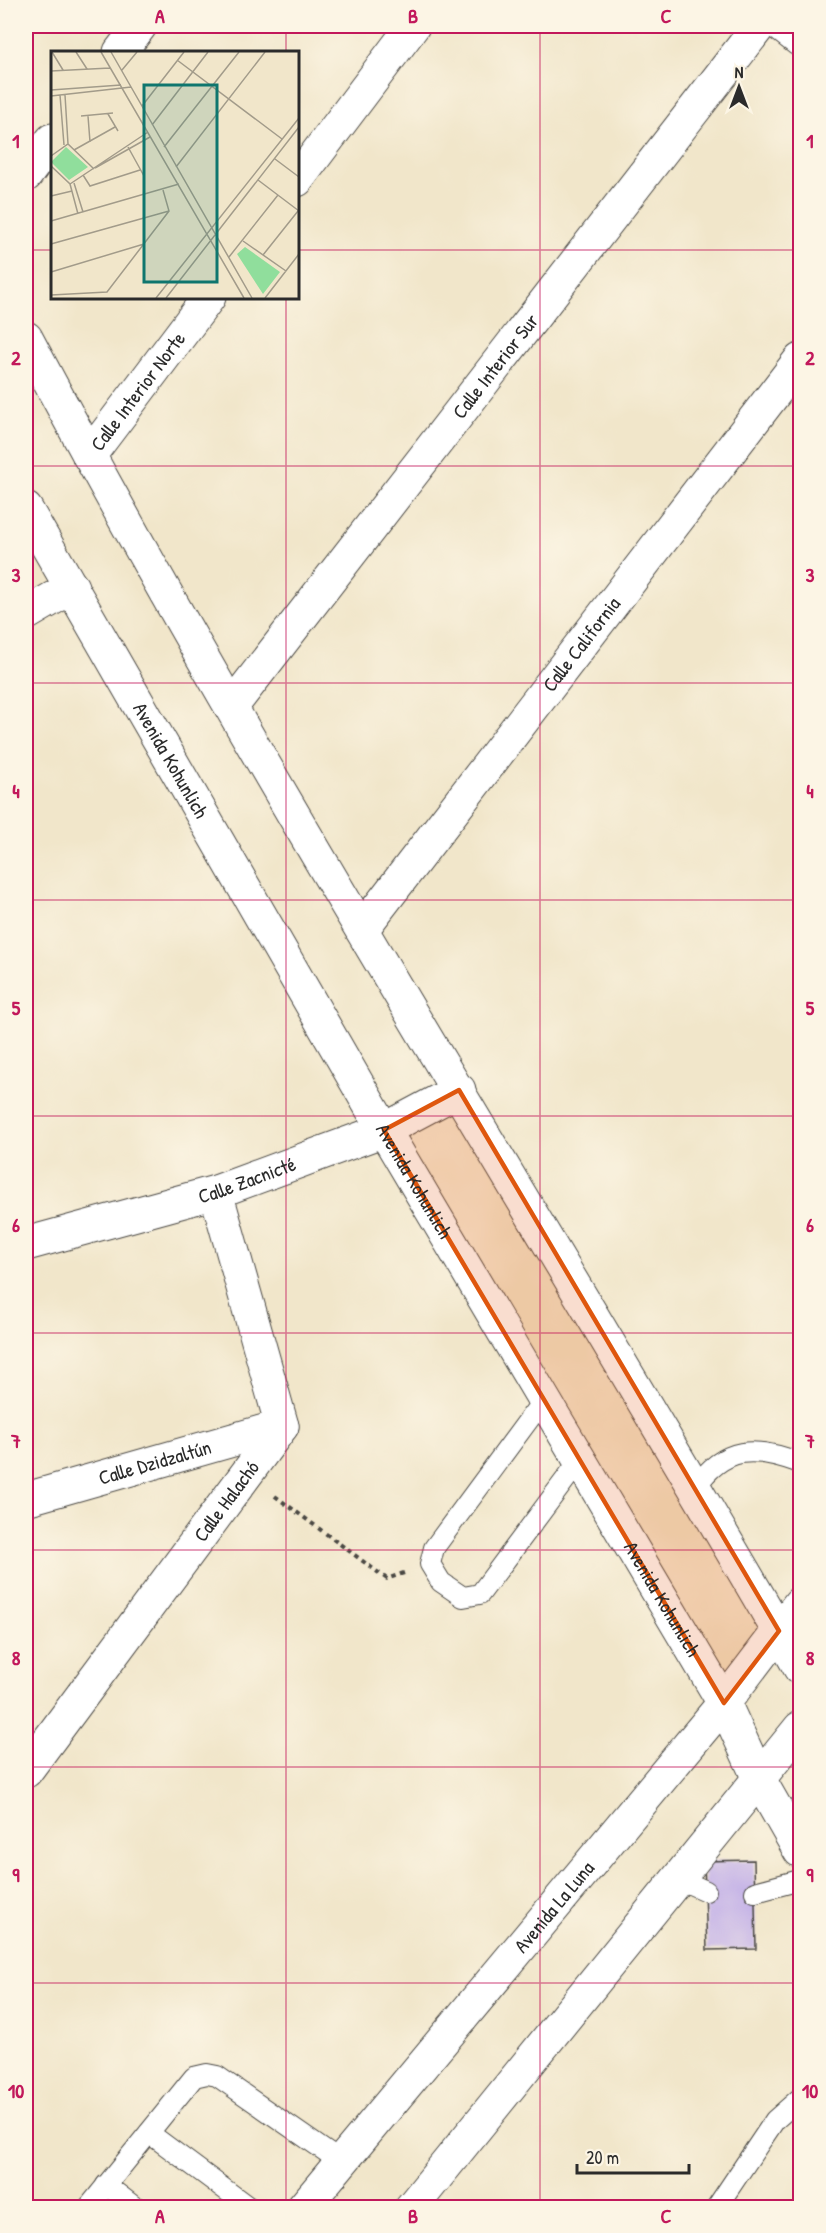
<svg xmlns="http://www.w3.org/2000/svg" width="826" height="2233" viewBox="0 0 826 2233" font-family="'Patrick Hand',sans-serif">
<rect width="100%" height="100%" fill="#fcf5e5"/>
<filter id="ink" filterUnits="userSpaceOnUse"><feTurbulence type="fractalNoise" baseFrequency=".0167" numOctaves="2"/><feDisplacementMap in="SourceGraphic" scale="12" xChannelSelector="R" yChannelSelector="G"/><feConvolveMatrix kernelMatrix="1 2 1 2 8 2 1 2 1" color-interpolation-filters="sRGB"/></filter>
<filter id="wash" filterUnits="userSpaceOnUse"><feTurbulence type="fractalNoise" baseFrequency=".008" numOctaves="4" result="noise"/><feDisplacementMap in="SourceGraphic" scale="24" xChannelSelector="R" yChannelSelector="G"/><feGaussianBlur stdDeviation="1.35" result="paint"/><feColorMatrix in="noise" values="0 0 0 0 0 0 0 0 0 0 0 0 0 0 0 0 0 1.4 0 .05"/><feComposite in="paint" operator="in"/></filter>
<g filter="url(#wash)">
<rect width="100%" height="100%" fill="#f1e6ca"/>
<g id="blocks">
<!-- building -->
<path fill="#c3b1e7" d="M754,1860l2,89 -49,1 -3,-89z"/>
</g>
</g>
<g filter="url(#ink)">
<use href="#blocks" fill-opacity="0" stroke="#494743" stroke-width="1.5"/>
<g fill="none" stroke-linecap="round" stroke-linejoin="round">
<!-- service casing -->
<g stroke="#494743" stroke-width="22">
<g id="service">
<path d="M544,1399l-110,149 -4,16 11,18 22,15 17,-3 100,-134"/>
<path d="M695,1488c29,-43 60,-42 105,-25"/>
<path d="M679,1879l27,12"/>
<path d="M755,1892l45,-12"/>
<path d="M149,2133l101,75"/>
<path d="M106,2185l30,23"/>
<path d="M88,2208l106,-131 13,-3 10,2 124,86"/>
<path d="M716,2208l59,-88 25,-22"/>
</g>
</g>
<!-- minor casing -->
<g stroke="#494743" stroke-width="35">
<g id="minor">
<path d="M782,26l18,14"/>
<path d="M120,52l20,-26"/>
<path d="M26,175l26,-35"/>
<path d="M297,180l116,-154"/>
<path id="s1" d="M89,456l120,-159"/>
<path d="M26,614l46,-27"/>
<path id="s2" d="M232,706l527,-680"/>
<path id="s3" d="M363,928l437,-568"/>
<path id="s4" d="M26,1244l190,-52 168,-62 75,-40"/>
<path id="s5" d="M26,1499l256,-73"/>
<path id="s6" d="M26,1771l256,-345 -66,-234"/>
</g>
</g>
<!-- tertiary casing -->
<g stroke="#494743" stroke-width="35">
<g id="tertiary">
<path d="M26,338c240,453 518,886 774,1330"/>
<path id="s7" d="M26,509l358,621 340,573 36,78 40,70"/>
</g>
</g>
<!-- secondary casing -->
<g stroke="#494743" stroke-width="35">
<g id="secondary">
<path id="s8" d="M303,2208l421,-505 76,-100"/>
<path d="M411,2208l389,-480"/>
</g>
</g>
<!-- path -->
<path stroke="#494743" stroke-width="4" stroke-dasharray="4.5 4.5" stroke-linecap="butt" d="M275,1496l112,83 17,-6"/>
<!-- service -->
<use href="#service" stroke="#fff" stroke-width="20"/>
<!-- minor -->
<use href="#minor" stroke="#fff" stroke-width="33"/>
<!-- tertiary -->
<use href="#tertiary" stroke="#fff" stroke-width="33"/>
<!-- secondary -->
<use href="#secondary" stroke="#fff" stroke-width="33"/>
</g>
</g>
<!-- marked area -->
<path fill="#df570e" fill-opacity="0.2" stroke="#df570e" stroke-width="4.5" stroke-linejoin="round" d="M459,1090l320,541 -55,72 -340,-573z"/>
<!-- grid -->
<path fill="none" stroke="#c2185b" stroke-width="1.5" stroke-opacity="0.55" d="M286,26v26M540,26v2182M26,250h26M297,250h503M286,297v1911M26,466h774M26,683h774M26,900h774M26,1116h774M26,1333h774M26,1550h774M26,1767h774M26,1983h774"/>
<g text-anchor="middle" stroke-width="6" stroke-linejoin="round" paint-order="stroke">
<!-- street labels -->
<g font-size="20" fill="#2b2b2b" stroke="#fcf5e5">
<text dy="7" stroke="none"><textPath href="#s2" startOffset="430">Calle Interior Sur</textPath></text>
<text dy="7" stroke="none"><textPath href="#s1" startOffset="81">Calle Interior Norte</textPath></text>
<text dy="7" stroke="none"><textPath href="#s3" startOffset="358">Calle California</textPath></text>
<text dy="7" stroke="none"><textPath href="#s7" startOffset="290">Avenida Kohunlich</textPath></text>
<text dy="7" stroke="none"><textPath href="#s4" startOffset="230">Calle Zacnicté</textPath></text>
<text dy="7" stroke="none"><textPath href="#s7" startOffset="776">Avenida Kohunlich</textPath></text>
<text dy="7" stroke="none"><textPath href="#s5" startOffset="134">Calle Dzidzaltún</textPath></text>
<text dy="7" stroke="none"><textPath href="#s6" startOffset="336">Calle Halachó</textPath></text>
<text dy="7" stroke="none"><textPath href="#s7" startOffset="1262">Avenida Kohunlich</textPath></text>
<text dy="7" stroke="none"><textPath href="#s8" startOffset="392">Avenida La Luna</textPath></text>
</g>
</g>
<!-- overview -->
<g transform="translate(51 51)">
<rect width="248" height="248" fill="#f1e6ca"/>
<path d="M15,96l22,20 -19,13 -18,-18zM194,196l35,25 -17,22 -26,-40z" fill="#90de9c"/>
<path fill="none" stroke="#a29b8a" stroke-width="1.5" d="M1,1l11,18M25,1l11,17M50,1l143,246M60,1l141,246M126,9l105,79M71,19l15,-18M0,20l59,-3M0,39l70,-5M9,44l4,50M14,44l3,49M0,45l80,-9M91,55l42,-54M57,63l10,17M30,65l32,-3M37,65l2,26M101,74l56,-73M77,96l16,29M113,96l75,-95M23,99l41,-23M0,105l17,-12 26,25M224,108l24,18M0,115l19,18 8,30M125,116l89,-115M44,117l55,-31M32,124l7,11 50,-16M207,129l41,31M23,132l9,29M19,133l78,-52M0,145l21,-5M0,170l128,-37M192,190l43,30M0,193l118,-33M212,204l35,-44M178,206l49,-62M0,221l93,-28M0,244l56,-3 62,-81 -6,-21M105,247l143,-180M115,247l133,-171M214,247l34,-44"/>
<path fill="#0f766e" fill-opacity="0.15" stroke="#0f766e" stroke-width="3" d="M93,34h73v197h-73z"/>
<rect width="248" height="248" fill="none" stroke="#2b2b2b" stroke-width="3"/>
</g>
<!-- margin -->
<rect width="826" height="2233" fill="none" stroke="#fcf5e5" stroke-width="66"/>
<!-- north arrow -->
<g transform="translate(739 87)" stroke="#fcf5e5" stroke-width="4.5" paint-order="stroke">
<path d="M0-4.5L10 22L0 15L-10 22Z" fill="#2b2b2b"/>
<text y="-9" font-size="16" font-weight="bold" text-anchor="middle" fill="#2b2b2b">N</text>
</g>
<!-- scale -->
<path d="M577 2164v9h112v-9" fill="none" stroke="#2b2b2b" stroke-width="3"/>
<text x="586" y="2164" font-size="18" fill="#2b2b2b" stroke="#fcf5e5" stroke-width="4.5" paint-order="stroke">20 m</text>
<rect x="33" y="33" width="760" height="2167" fill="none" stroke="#c2185b" stroke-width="2"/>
<g font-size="20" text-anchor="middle" font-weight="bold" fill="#c2185b">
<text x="160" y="23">A</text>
<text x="413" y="23">B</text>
<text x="666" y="23">C</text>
<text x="16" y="148">1</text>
<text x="810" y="148">1</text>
<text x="16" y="365">2</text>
<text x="810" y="365">2</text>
<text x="16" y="582">3</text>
<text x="810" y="582">3</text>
<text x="16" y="798">4</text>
<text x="810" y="798">4</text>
<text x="16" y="1015">5</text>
<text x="810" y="1015">5</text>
<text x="16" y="1232">6</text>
<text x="810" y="1232">6</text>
<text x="16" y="1448">7</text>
<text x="810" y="1448">7</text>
<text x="16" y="1665">8</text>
<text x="810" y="1665">8</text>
<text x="16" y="1882">9</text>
<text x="810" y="1882">9</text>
<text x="16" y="2098">10</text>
<text x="810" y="2098">10</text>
<text x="160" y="2223">A</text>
<text x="413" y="2223">B</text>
<text x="666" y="2223">C</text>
</g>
</svg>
